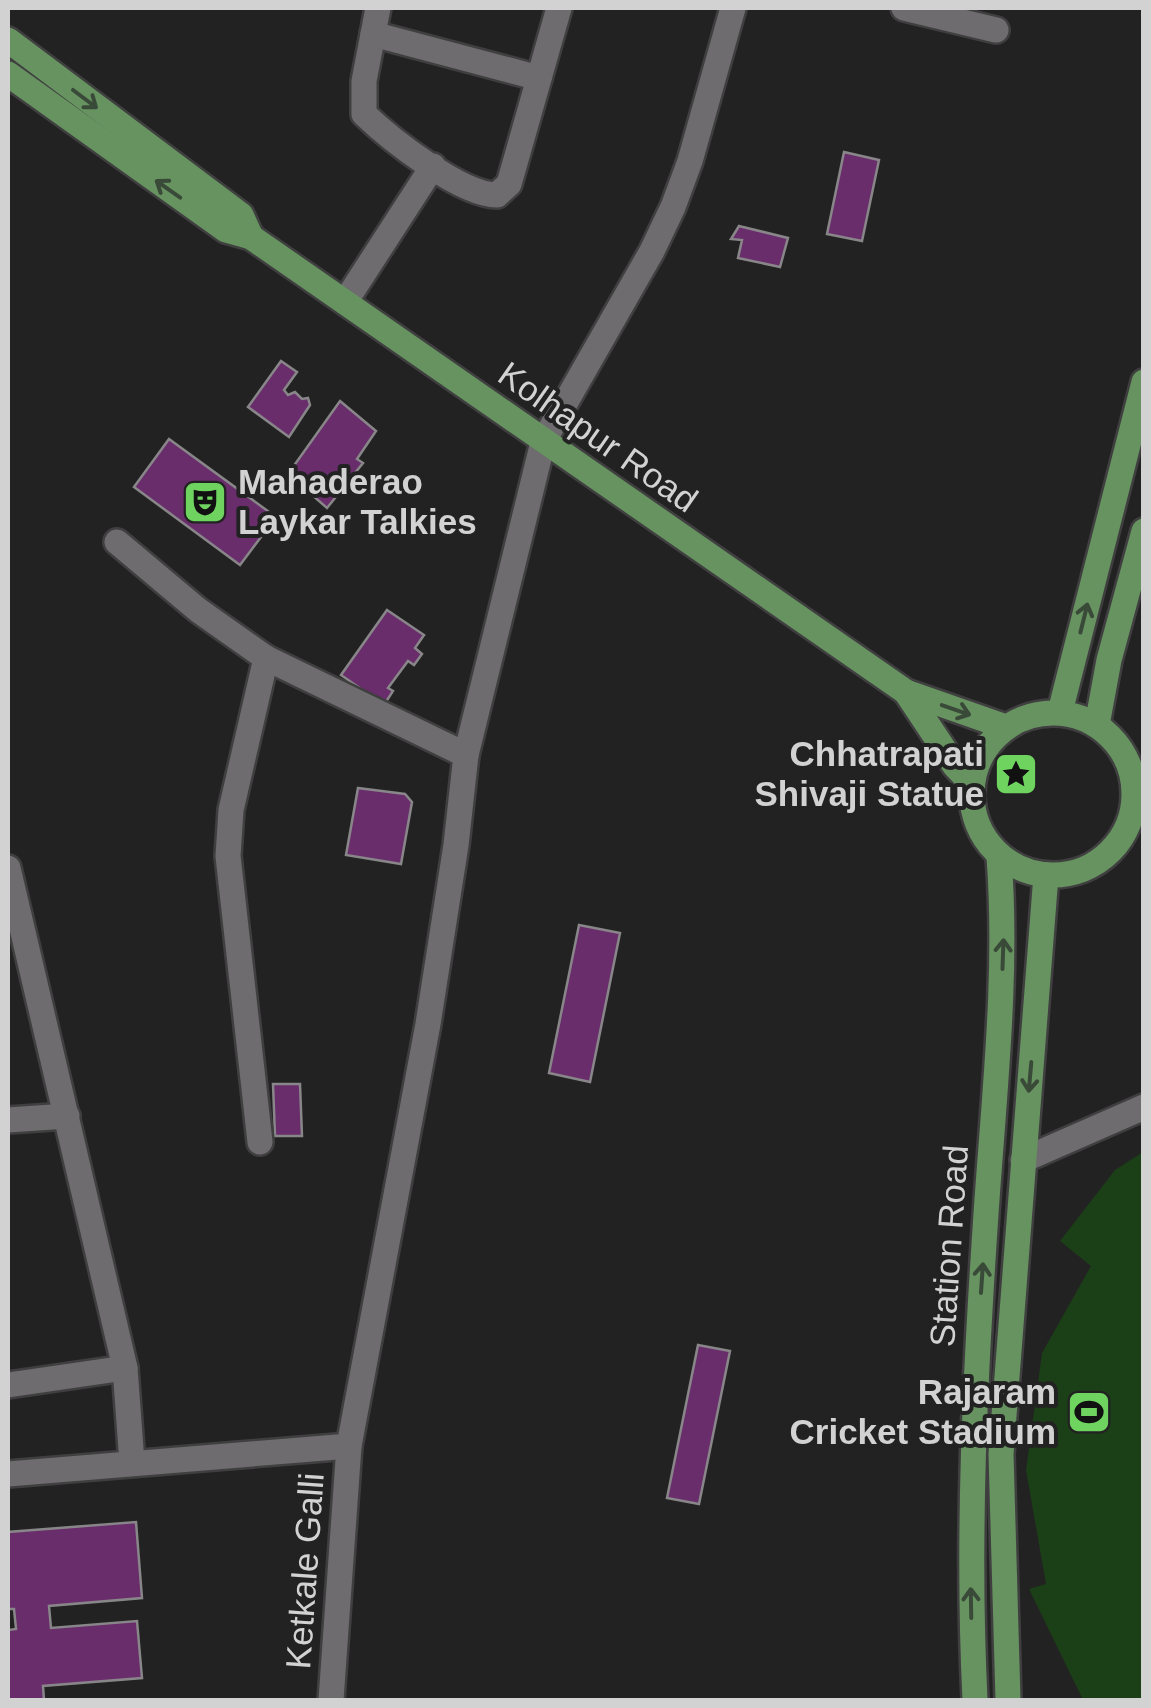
<svg xmlns="http://www.w3.org/2000/svg" width="1151" height="1708" viewBox="0 0 1151 1708" font-family="Arial,sans-serif">
<rect width="100%" height="100%" fill="#232223"/>
<!-- green -->
<path fill="#1b3f16" d="M1143,1152v548h-60l-54,-111 17,-5 -20,-114 16,-117 49,-87 -31,-25 55,-71z"/>
<!-- building -->
<g fill="#692d6c" stroke="#888688" stroke-width="2.5">
<path d="M844,152l35,8 -17,81 -35,-7z"/>
<path d="M739,226l49,12 -8,29 -42,-9 4,-18 -11,-1z"/>
<path d="M281,361l16,11 -13,18 4,5 7,-3 7,7 6,-1 2,7 -21,32 -41,-30z"/>
<path d="M340,401l36,30 -19,28 6,4 -36,45 -39,-34z"/>
<path d="M169,439l107,78 -36,48 -106,-78z"/>
<path d="M387,610l37,25 -9,13 7,6 -8,11 -6,-4 -20,27 5,3 -9,14 -43,-30z"/>
<path d="M358,788l47,6 7,8 -11,62 -55,-9z"/>
<path d="M579,925l41,8 -30,149 -41,-9z"/>
<path d="M273,1084h27l2,52h-27z"/>
<path d="M698,1345l32,6 -31,153 -32,-6z"/>
<path d="M136,1522l6,76 -93,8 2,22 86,-7 5,57 -99,8 1,14h-36v-70l8,-1 -2,-20h-6v-77z"/>
</g>
<g fill="none" stroke-linecap="round" stroke-linejoin="round">
<!-- minor casing -->
<g stroke="#403f40" stroke-width="30">
<g id="minor">
<path d="M378,8l-14,73v33c26,25 97,81 133,81l12,-11 50,-176"/>
<path d="M904,8l92,22"/>
<path d="M373,34l166,44"/>
<path d="M345,302l88,-136"/>
<path d="M117,542l81,68 68,48 200,97"/>
<path d="M8,868l117,500 7,95"/>
<path d="M8,1120l59,-4"/>
<path d="M260,1142l-32,-286 3,-46 35,-152"/>
<path d="M1023,1160l121,-53"/>
<path d="M8,1385l117,-17"/>
<path d="M8,1474l341,-28 79,-422 28,-179 10,-90 77,-313 109,-191 21,-44 17,-46 43,-153"/>
<path d="M331,1700l18,-254"/>
</g>
</g>
<!-- major casing -->
<g stroke="#403f40" stroke-width="30">
<g id="major">
<path d="M8,40l233,175 10,22"/>
<path d="M8,74l218,156 25,7 655,455 100,35"/>
<path d="M906,692l49,74 17,18"/>
<path d="M1060,712l84,-330"/>
<circle cx="1053" cy="794" r="81"/>
<path d="M1097,725l12,-65 35,-129"/>
<path d="M975,1700c-8,-163 0,-323 11,-486 8,-119 22,-239 13,-357"/>
<path d="M1008,1700l-7,-246 45,-579"/>
</g>
</g>
<!-- minor -->
<use href="#minor" stroke="#6e6c6e" stroke-width="25"/>
<!-- major -->
<use href="#major" stroke="#669360" stroke-width="25"/>
</g>
<!-- one-way arrows -->
<defs><path id="oneway-shaft" d="M-6 0H5M1.5-3L5.5 0L1.5 3" fill="none" stroke-width="1.6" stroke-linecap="round" stroke-linejoin="round" transform="scale(2.5)"/></defs>
<g stroke="#3a4a38">
<use href="#oneway-shaft" transform="translate(85 99) rotate(37)"/>
<use href="#oneway-shaft" transform="translate(168 189) rotate(-145)"/>
<use href="#oneway-shaft" transform="translate(1084 618) rotate(-76)"/>
<use href="#oneway-shaft" transform="translate(956 710) rotate(19)"/>
<use href="#oneway-shaft" transform="translate(1003 954) rotate(-88)"/>
<use href="#oneway-shaft" transform="translate(1030 1077) rotate(95)"/>
<use href="#oneway-shaft" transform="translate(982 1278) rotate(-86)"/>
<use href="#oneway-shaft" transform="translate(971 1603) rotate(-91)"/>
</g>
<!-- icons -->
<defs>
<g id="theatre-square" transform="scale(2.25)"><rect x="-9" y="-9" width="18" height="18" rx="4" fill="#6fd360" stroke="#232223"/><path d="M-5-5.5Q0-4 5-5.5V0Q5 5 0 6Q-5 5-5 0ZM-3.3-2.5H-1v1.5H-3.3ZM1-2.5H3.3v1.5H1ZM-2.8 1Q0 5.5 2.8 1Z" fill="#111"/></g>
<g id="sight-square" transform="scale(2.25)"><rect x="-9" y="-9" width="18" height="18" rx="4" fill="#6fd360" stroke="#232223"/><path d="M0-6L1.8-2.2L6-1.7L2.9 1.2L3.7 5.4L0 3.3L-3.7 5.4L-2.9 1.2L-6-1.7L-1.8-2.2Z" fill="#111"/></g>
<g id="stadium-square" transform="scale(2.25)"><rect x="-9" y="-9" width="18" height="18" rx="4" fill="#6fd360" stroke="#232223"/><path d="M0-5a6.5 5 0 1 0 0 10a6.5 5 0 1 0 0-10ZM-3.5-1.8h7v3.6h-7Z" fill="#111"/></g>
</defs>
<g fill-rule="evenodd">
<use href="#theatre-square" x="205" y="502"/>
<use href="#sight-square" x="1016" y="774"/>
<use href="#stadium-square" x="1089" y="1412"/>
</g>
<g text-anchor="middle" stroke-width="8" stroke-linejoin="round" paint-order="stroke">
<!-- street labels -->
<g font-size="35" fill="#d3d2d3" stroke="#232223">
<text transform="translate(598 437) rotate(35)" y="12">Kolhapur Road</text>
<text transform="translate(949 1246) rotate(-86)" y="12">Station Road</text>
<text transform="translate(305 1571) rotate(-86)" y="12">Ketkale Galli</text>
</g>
<!-- poi labels -->
<g font-size="35" font-weight="bold" fill="#d3d2d3" stroke="#232223" text-anchor="end">
<text x="238" y="494" text-anchor="start">Mahaderao<tspan x="238" dy="40">Laykar Talkies</tspan></text>
<text x="984" y="766">Chhatrapati<tspan x="984" dy="40">Shivaji Statue</tspan></text>
<text x="1056" y="1404">Rajaram<tspan x="1056" dy="40">Cricket Stadium</tspan></text>
</g>
</g>
<!-- border -->
<rect width="1151" height="1708" fill="none" stroke="#d3d2d3" stroke-width="20"/>
</svg>
